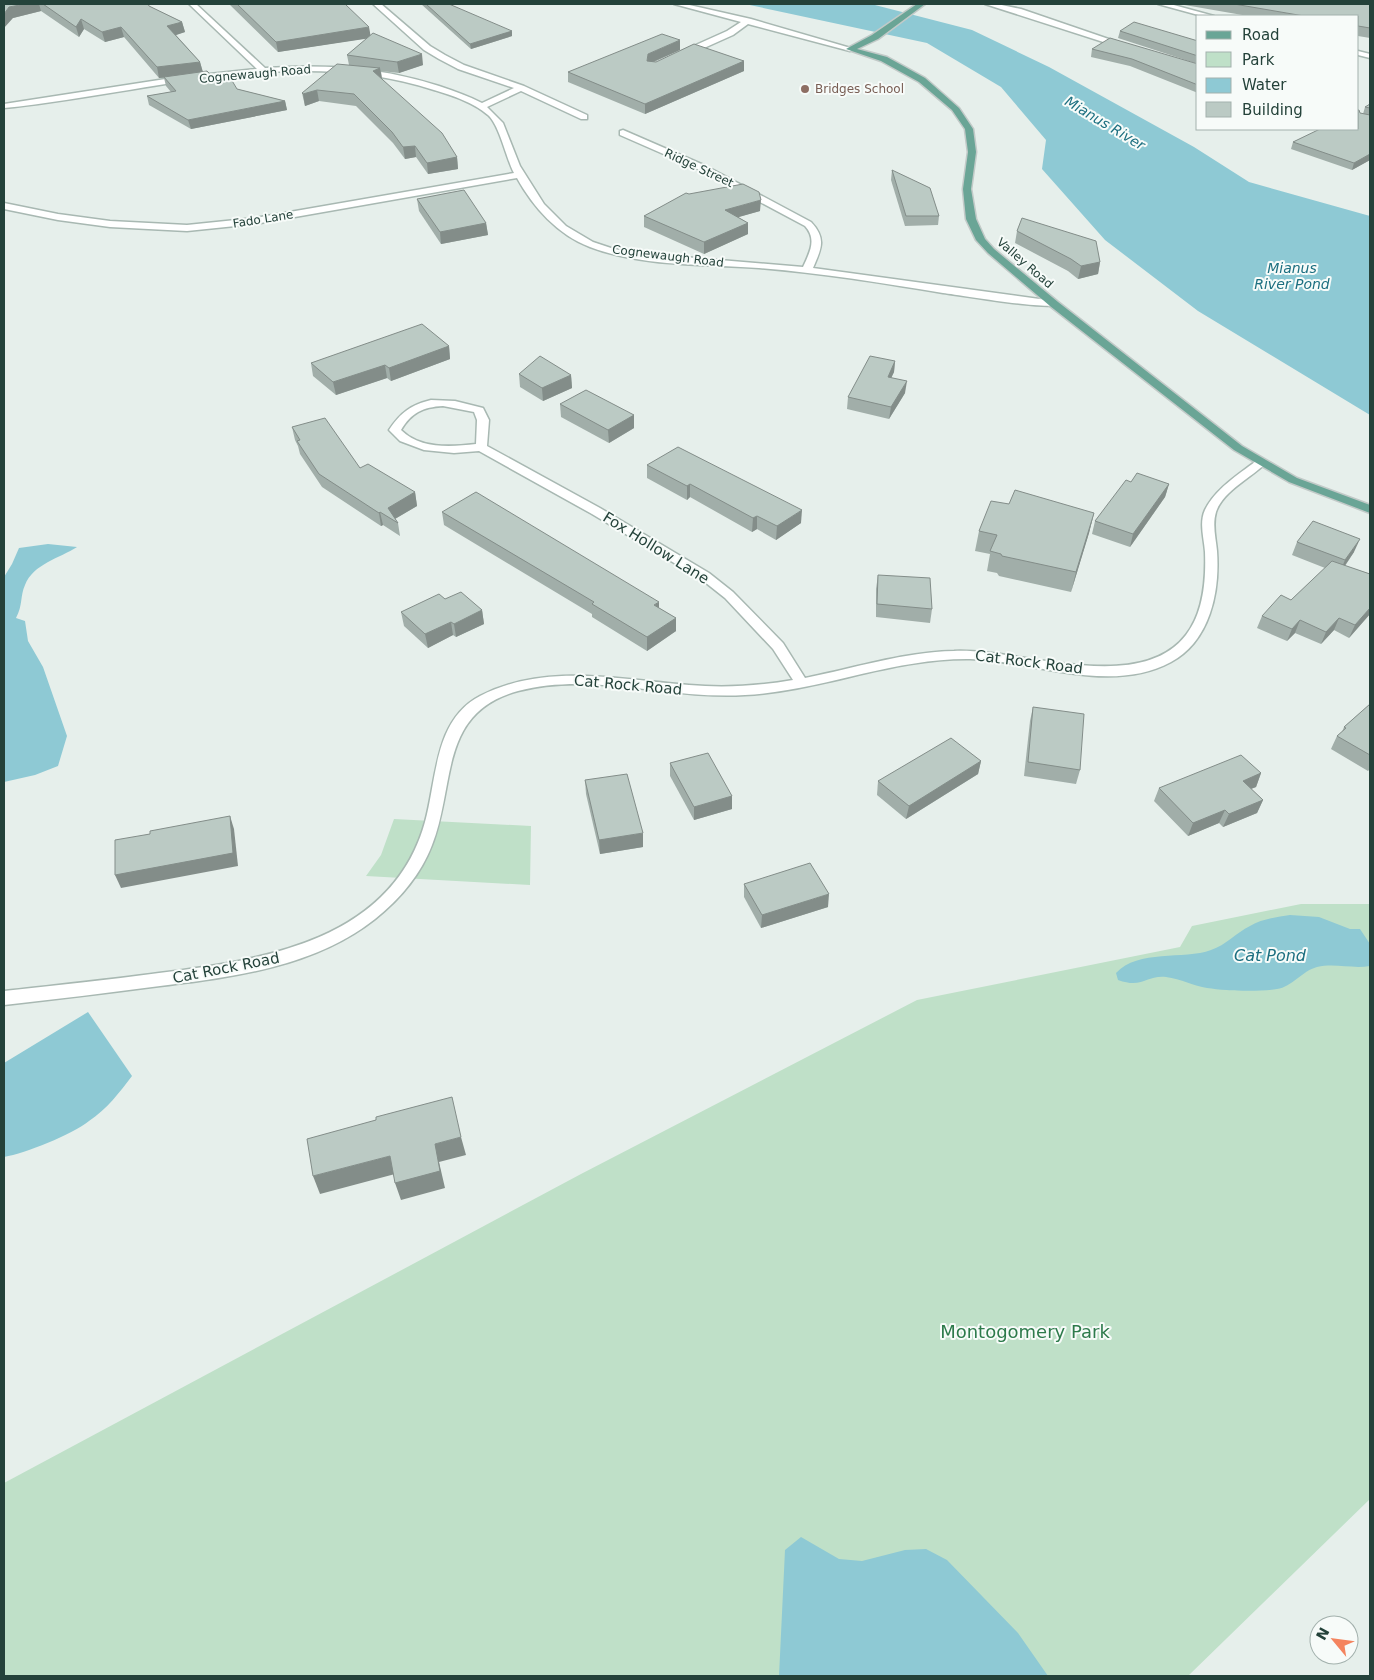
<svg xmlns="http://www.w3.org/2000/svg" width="1374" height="1680" viewBox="0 0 1374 1680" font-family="'DejaVu Sans',sans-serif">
<rect width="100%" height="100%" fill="#e6efeb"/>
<!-- green -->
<g fill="#bfe0c8">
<path d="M394,819l137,7 -1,59 -164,-9 15,-21z"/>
<path d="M1301,904h69v595l-182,177h-1184v-193l577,-309 336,-174 263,-53 12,-21z"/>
</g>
<!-- water -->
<g fill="#8ec9d4">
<path d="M745,4h126l101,26 77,37 145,80 55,35 121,34v199l-172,-104 -93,-71 -63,-71 4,-29 -45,-53 -74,-44z"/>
<path d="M48,544l29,3c-17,11 -44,17 -52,38 -5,11 -2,20 -9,33l9,3 3,20 15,26 24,69 -9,30 -23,9 -31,7v-205l8,-13 7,-16z"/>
<path d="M1290,915l29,2 31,12h10l10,15v22c-18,3 -35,-3 -53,1 -15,4 -25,20 -40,22 -19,3 -50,2 -70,-1 -13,-2 -26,-9 -41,-11 -20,-2 -23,12 -48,3l-2,-7c22,-24 68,-13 95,-23 15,-5 25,-17 39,-24 12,-7 27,-9 40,-11z"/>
<path d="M88,1012l44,64c-12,16 -26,34 -43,45 -18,14 -63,32 -85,36v-94z"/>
<path d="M801,1537l38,22 23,2 43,-11 21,-1 21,11 71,73 30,43h-269l6,-126z"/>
</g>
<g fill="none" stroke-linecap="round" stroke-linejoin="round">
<!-- minor casing -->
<g stroke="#a8b8b2" stroke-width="3">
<g id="minor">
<path d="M189,4h7l69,64c61,-4 116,-1 174,18 15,5 29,10 43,17l32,-15 -56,-19 -19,-10 -15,-9 -51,-46h8l49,42 15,9 19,10 60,21 63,29v4h-6l-60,-28 -34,16 16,16 17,43 24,38 22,22 27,16 21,7 23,4 166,14c7,-15 14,-28 2,-41l-105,-56 -80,-35v-4l3,-1 83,36 105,56c16,17 10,27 2,46l241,33 5,3c-8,7 -99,-9 -116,-11 -61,-10 -122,-20 -184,-25 -55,-4 -116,-1 -169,-21 -32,-12 -57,-40 -73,-69l-262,46 -68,7 -77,-4 -52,-7 -54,-11v-6l54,11 52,7 77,4 68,-7 259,-45c-8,-15 -14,-47 -26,-58 -15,-13 -35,-19 -54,-25 -140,-46 -289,4 -430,18v-4l168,-26 85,-9z"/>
<path d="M674,4h11l66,15 103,30 -4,2 -102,-27 -15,11 -49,22h-6v-4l49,-22 14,-9z"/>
<path d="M985,4h12l24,5 108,37 -7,2z"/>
<path d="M1158,4h12l44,12h-12z"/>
<path d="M1358,51l12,3v4l-12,-3z"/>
<path d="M431,400l24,1 28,7 6,12 -2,26 113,62 109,65 24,19 50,51 22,35c50,-10 99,-26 149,-27 66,-3 185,45 232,-16 18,-23 20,-56 19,-83 -1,-14 -6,-29 0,-42 10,-21 33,-35 51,-49l4,-1 6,3c-15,15 -43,28 -50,49 -4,13 0,27 1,39 3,41 -7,90 -46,111 -61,33 -136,-1 -201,-3 -77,-1 -149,32 -225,36 -75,5 -153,-24 -227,-4 -80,22 -62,93 -86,154 -11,29 -33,55 -57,74 -61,48 -141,58 -215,67 -52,7 -104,13 -156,19v-14c52,-6 104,-11 155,-18 104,-13 233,-32 266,-151 12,-43 9,-102 55,-126 66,-34 140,-16 209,-11 35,3 70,1 104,-5l-20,-31 -48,-51 -24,-19 -109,-65 -113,-63 -25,2 -30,-3 -24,-9 -11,-11c12,-18 22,-25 42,-30zM443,406l31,6 3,8 -1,24c-26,3 -56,5 -75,-14 10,-17 22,-23 42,-24z"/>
</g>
</g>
<!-- major casing -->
<g stroke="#c2cac8" stroke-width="3">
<path id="major" d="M917,4h8l-47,35 -21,10 30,8 38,21 34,30 14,21 3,23 -5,37 5,30 9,20 9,10 64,53 184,144 55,32 73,27v8l-81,-31 -55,-32 -184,-144 -62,-53 -12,-13 -10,-21 -3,-30 5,-37 -3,-23 -13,-19 -33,-28 -38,-21 -35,-12 26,-14z"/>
</g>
<!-- minor -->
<use href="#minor" fill="#fff" fill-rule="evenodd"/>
<!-- major -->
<use href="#major" fill="#6aa596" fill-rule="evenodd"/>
</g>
<!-- wall -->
<g fill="#a1aea9">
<path d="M4,4h144l1,2 33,16 3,10 -9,3 24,27 3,10 14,9 20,8 48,12 2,9 -96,19 -42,-24 -2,-9 24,-4 -5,-6 -2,-8h-5l-35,-41 -19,5 -21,-13 -5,8 -38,-26 -28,7z"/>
<path d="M229,4h116l26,32 52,29 -24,8 -18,-2 1,8 75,78 1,12 -30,5 -12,-17 -11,2 -12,-16 -37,-37 -37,-5 -14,5 -3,-13 47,-28 -2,-10 21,-17 -90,14z"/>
<path d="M421,4h28l63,32 -41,13z"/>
<path d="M1179,4h191v34l-12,-2v-20h-110z"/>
<path d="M1120,31l78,10v23l-80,-26z"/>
<path d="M1092,49l106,15v29l-68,-27 -39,-9z"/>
<path d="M680,50l-26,12 90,-1v10l-99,43 -77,-32v-10z"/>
<path d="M1370,104v56l-18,10 -61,-21 2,-7 67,-29 3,1 2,-7z"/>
<path d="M892,170l47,46 -1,9 -33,1 -14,-46z"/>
<path d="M689,194l71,17 -22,6 10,6v11l-44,20 -60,-27v-11z"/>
<path d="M417,199l69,24 2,12 -47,9 -22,-33z"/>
<path d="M1017,231l83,31 -2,12 -20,5 -10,-8 -53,-28z"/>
<path d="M449,346l1,13 -59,22 -4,-3 -51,17 -23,-19 -2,-13z"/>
<path d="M895,361l-1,11 -3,6 14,15 -16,26 -42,-10 1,-12z"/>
<path d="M519,374l52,1 1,13 -29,13 -23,-14z"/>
<path d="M560,404l74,11v13l-25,15 -48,-26z"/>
<path d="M292,427l68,41 55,24 2,14 -22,13 3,4 2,13 -17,-11 -2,1 -59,-39 -22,-33 -2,-8 -3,-6z"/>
<path d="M647,465l154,58 -25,17 -19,-11 -5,3 -62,-35 -3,3 -40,-22z"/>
<path d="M1131,482l38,2 -4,13 -35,50 -38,-13 3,-13z"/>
<path d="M1009,504l85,9 -5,20 -18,59 -72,-16 -2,-3 -10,-2 3,-17 -15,-3 4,-20z"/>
<path d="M442,512l217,96 17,10v13l-29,20 -55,-34v-3l-148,-89z"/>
<path d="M1297,542l57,10 -9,14 25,8v40l-21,24 -15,-8 -13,14 -26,-11 -8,8 -30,-13 5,-12 29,-16 34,-32 -33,-13z"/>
<path d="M878,575l54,34 -2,14 -54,-6v-28z"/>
<path d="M445,599l37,11 2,14 -28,13 -3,-2 -25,13 -24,-22 -3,-14z"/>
<path d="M1370,704v65l-2,2 -37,-22 6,-13 5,-4 2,-5z"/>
<path d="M1033,707l47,63 -4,14 -52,-8 6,-55z"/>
<path d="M981,761l-3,13 -72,45 -29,-24 1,-14z"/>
<path d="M670,763l62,33v13l-38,11 -24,-44z"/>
<path d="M1261,773l-5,14 -5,2 12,11 -6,13 -34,14 -4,-4 -31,13 -34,-35 5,-13z"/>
<path d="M585,780l58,67 -43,7 -14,-60z"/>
<path d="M744,884l84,23 -67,21 -17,-31z"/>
</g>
<!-- shaded-wall -->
<g fill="#838d89">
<path d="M25,4h14l2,7 -28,7 -9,10v-14l5,-7z"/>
<path d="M81,19l3,10 -5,8 -3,-10z"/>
<path d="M182,22l3,10 -15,5 -3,-11z"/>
<path d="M121,27l3,10 -19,5 -3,-10z"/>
<path d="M369,27l2,11 -93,14 -2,-10z"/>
<path d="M512,31v5l-41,13 -1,-5z"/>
<path d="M680,40v10l-32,14 -1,-3 1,-7z"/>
<path d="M422,54l1,11 -24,8 -2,-11z"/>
<path d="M744,61v10l-99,43v-10z"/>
<path d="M200,62l3,11 -44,5 -2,-11z"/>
<path d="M380,68l2,11 -9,-8z"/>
<path d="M317,90l2,11 -14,5 -2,-12z"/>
<path d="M285,101l2,9 -96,19 -3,-9z"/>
<path d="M415,146l1,11 -11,2 -2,-12z"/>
<path d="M1370,154v6l-18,10 2,-7z"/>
<path d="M457,157l1,12 -30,5 -1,-11z"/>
<path d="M761,200l-1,11 -35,10v-11z"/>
<path d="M486,223l2,12 -47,9 -1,-12z"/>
<path d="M748,223v11l-44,20v-12z"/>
<path d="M1100,262l-2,12 -20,5 3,-13z"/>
<path d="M449,346l1,13 -59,22 -2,-13z"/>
<path d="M895,361l-1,11 -8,17 2,-12z"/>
<path d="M385,365l2,13 -51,17 -3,-13z"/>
<path d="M571,375l1,13 -29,13 -1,-13z"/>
<path d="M907,381l-2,12 -16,26 2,-12z"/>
<path d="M634,415v13l-25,15 -1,-13z"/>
<path d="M690,484v13l-3,3v-14z"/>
<path d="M1169,484l-4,13 -35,50 3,-13z"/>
<path d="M415,492l2,14 -24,14 -5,-12z"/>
<path d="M802,510l-1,13 -25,17 1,-14z"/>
<path d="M380,512l3,13 -2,1 -2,-13z"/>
<path d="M1094,513l-5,20 -18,59 5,-20z"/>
<path d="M757,516v13l-5,3 1,-14z"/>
<path d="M1360,539l-6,13 -15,22 6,-14z"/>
<path d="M659,602v14l-5,-11z"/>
<path d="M1370,608v6l-21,24 6,-13z"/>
<path d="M482,610l2,14 -28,13 -2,-13z"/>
<path d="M676,618v13l-29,20v-14z"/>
<path d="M1339,618l-5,12 -13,14 5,-12z"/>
<path d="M1300,620l-5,13 -8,8 5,-12z"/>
<path d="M451,622l2,13 -25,13 -3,-14z"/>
<path d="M981,761l-3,13 -72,45 3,-13z"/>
<path d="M1261,773l-5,14 -19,7 6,-13z"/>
<path d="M732,796v13l-38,11v-13z"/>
<path d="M1263,800l-6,13 -34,14 6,-13z"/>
<path d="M1225,810l-6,13 -31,13 5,-13z"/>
<path d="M230,816l4,13 4,37 -117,22 -6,-13z"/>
<path d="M643,833v14l-43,7 -1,-14z"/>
<path d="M829,894l-1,13 -67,21 1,-13z"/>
<path d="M461,1137l5,18 -27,7 6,26 -44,12 -6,-17 40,-39z"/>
<path d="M390,1156l5,18 -75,20 -7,-18z"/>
</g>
<!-- building -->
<g fill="#bbcac4" stroke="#838d89">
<path d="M4,4h21l-16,3 -5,7z"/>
<path d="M43,4h105l1,2 33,16 -15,4 33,36 -43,5 -36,-40 -19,5 -21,-13 -5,8z"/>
<path d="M237,4h108l24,23 -93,15z"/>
<path d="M426,4h23l63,27 -42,13z"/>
<path d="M1234,4h136v24l-12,-2v-10h-54z"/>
<path d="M1134,22l64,19v15l-78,-25z"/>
<path d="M373,33l49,21 -25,8 -50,-7z"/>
<path d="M662,34l18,6 -32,14 -1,7 9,1 38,-18 50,17 -99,43 -77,-32z"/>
<path d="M1110,38l88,26v21l-66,-26 -40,-10z"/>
<path d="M337,64l43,4 -7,3 69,62 15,24 -30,6 -12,-17 -12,1 -11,-15 -38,-38 -37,-4 -14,4 -1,-1z"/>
<path d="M207,71l10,10 14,-2 6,10 48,12 -97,19 -41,-24 29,-5 -12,-14z"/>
<path d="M1370,104v4l-5,-1z"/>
<path d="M1358,110h1l1,3 10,2v39l-16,9 -61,-21 27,-13h38z"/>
<path d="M892,170l38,18 9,28h-33z"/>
<path d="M743,184l16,8 2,8 -36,10 23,13 -44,19 -60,-26 42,-23 3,1z"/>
<path d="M464,190l22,33 -46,9 -23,-33z"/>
<path d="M1022,218l74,23 4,21 -19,4 -10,-7 -54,-28z"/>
<path d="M422,324l27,22 -60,22 -4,-3 -52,17 -22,-19z"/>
<path d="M540,356l31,19 -29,13 -23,-14z"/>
<path d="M870,356l25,5 -7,16 19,4 -16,26 -43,-10z"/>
<path d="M586,390l48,25 -26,15 -48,-26z"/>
<path d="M325,418l35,50 8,-4 47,28 -27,16 10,15 -18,-11 -1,1 -60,-39 -22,-33 3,-1 -8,-13z"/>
<path d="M678,447l124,63 -25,16 -20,-10 -4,2 -63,-34 -3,2 -40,-21z"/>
<path d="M1137,473l32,11 -36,50 -38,-13 31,-41 5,2z"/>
<path d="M1015,490l79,23 -18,59 -74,-16 -1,-2 -11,-3 7,-16 -18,-4 12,-30 18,3z"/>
<path d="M476,492l183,110 -5,3 22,13 -29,19 -55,-33 2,-2 -152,-90z"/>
<path d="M1313,521l47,18 -15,21 -48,-18z"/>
<path d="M1332,561l38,13v34l-15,17 -16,-7 -13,14 -26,-12 -8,9 -30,-13 19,-21 10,5z"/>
<path d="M878,575l52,3 2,31 -55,-5z"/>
<path d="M461,592l21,18 -28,14 -3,-2 -26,12 -24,-22 38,-18 6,5z"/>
<path d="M1370,704v51l-33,-19 9,-8 -2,-1z"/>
<path d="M1033,707l51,7 -4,56 -52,-8z"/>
<path d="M951,738l30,23 -72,45 -31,-25z"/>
<path d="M708,753l24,43 -38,11 -24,-44z"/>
<path d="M1241,755l20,18 -18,8 20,19 -34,14 -4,-4 -32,13 -34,-35z"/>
<path d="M627,774l16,59 -44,7 -14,-60z"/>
<path d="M230,816l3,37 -118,22v-35l35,-6v-3z"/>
<path d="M810,863l19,31 -67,21 -18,-31z"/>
<path d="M452,1097l9,40 -26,7 5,27 -45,12 -5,-27 -77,20 -6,-37 69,-19v-3z"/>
</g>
<!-- markers -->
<circle fill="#8d6e63" stroke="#f7fbf9" stroke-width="2" cx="805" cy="89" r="5"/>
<g text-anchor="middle" stroke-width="4" stroke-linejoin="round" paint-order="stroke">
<!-- far-street labels -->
<g font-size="12" fill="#24423a" stroke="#f7fbf9">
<text transform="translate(255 74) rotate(-5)" y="4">Cognewaugh Road</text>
<text transform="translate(699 168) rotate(25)" y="4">Ridge Street</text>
<text transform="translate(263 219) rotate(-9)" y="4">Fado Lane</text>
<text transform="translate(668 256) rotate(7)" y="4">Cognewaugh Road</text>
<text transform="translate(1025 263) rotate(41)" y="4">Valley Road</text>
</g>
<!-- far-education labels -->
<g font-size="12" fill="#785e54" stroke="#f7fbf9" text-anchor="start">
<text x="815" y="93">Bridges School</text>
</g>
<!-- far-water labels -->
<g font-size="14" font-style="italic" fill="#1c6f80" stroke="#f7fbf9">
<text transform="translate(1105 123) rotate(31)" y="5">Mianus River</text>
<text x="1292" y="273">Mianus<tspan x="1292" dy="16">River Pond</tspan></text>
</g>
<!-- street labels -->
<g font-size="15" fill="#24423a" stroke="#f7fbf9">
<text transform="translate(656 548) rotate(32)" y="5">Fox Hollow Lane</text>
<text transform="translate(1029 662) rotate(7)" y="5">Cat Rock Road</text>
<text transform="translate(628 685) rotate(5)" y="5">Cat Rock Road</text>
<text transform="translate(226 968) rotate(-11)" y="5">Cat Rock Road</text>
</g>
<!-- water labels -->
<g font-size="16" font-style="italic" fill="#1c6f80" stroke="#f7fbf9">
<text x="1270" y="961">Cat Pond</text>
</g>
<!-- near-park labels -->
<g font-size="18" fill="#2d7a4b" stroke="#f7fbf9">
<text x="1025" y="1338">Montogomery Park</text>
</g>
</g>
<!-- border -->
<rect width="1374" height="1680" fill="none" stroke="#24423a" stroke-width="10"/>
<!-- legend -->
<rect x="1196" y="15" width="162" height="115" fill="#f7fbf9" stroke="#a3b1ad"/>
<rect x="1206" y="31" width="25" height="8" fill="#6aa596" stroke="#a3b1ad"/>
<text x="1242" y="40" font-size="15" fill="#24423a">Road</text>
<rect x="1206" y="52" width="25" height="15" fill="#bfe0c8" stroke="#a3b1ad"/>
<text x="1242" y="65" font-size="15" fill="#24423a">Park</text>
<rect x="1206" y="78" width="25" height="15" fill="#8ec9d4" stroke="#a3b1ad"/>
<text x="1242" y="90" font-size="15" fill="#24423a">Water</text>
<rect x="1206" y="102" width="25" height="15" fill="#bbcac4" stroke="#a3b1ad"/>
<text x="1242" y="115" font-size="15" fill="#24423a">Building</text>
<!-- north arrow -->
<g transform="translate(1334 1640) rotate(299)"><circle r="24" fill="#f7fbf9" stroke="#a3b1ad"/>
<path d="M0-4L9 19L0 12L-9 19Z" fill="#f4845f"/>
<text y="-8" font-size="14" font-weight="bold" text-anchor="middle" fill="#24423a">N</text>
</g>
</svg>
